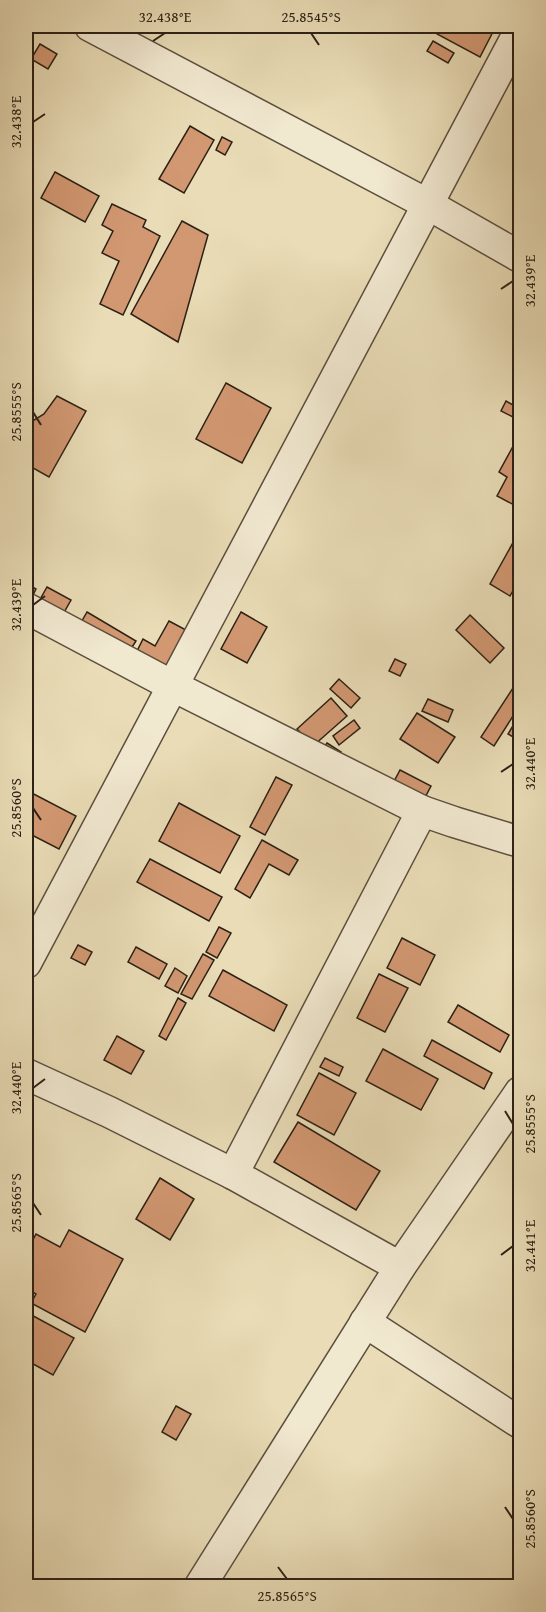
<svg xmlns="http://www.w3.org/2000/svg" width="546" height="1612" viewBox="0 0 546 1612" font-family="'Gentium Book Plus',serif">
<rect width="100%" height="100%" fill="#e9dcb6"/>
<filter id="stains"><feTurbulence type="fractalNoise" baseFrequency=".00333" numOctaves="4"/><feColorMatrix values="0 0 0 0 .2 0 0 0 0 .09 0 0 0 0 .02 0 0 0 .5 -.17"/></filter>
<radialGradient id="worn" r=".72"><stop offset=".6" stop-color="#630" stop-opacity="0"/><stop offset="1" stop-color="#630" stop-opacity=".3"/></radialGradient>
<!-- building -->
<g fill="#d29872" stroke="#2c2015" stroke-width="1.5">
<path d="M441,26h55l-16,31 -43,-23z"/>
<path d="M433,41l21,12 -6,10 -21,-12z"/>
<path d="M40,44l17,10 -9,15 -17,-10z"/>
<path d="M190,126l24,14 -30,53 -25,-14z"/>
<path d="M222,137l10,5 -7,13 -9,-5z"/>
<path d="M55,172l44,24 -14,26 -44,-24z"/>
<path d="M112,204l34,16 -3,7 17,9 -37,79 -23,-11 19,-43 -17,-8 11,-22 -11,-6z"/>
<path d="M182,221l26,14 -30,107 -47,-28z"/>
<path d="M226,383l45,25 -29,55 -46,-24z"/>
<path d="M57,396l29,15 -37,66 -23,-13v-39l18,-11z"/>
<path d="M506,401l14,8 -1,11 -18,-9z"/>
<path d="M517,439l3,3v66l-23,-12 10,-19 -8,-5z"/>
<path d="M520,530v48l-10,18 -20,-12z"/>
<path d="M26,583l10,6 -5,10 -5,-3z"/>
<path d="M47,587l24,13 -9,16 -24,-13z"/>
<path d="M87,612l49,29 -9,14 -48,-29z"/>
<path d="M241,612l26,15 -20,36 -26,-14z"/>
<path d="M470,615l34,33 -14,15 -34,-33z"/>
<path d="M169,621l17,9 -22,42 -30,-15 9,-18 12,7z"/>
<path d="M395,659l11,5 -6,12 -11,-5z"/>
<path d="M339,679l21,19 -9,10 -21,-19z"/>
<path d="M513,688l7,5v12l-26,41 -13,-9z"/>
<path d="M331,698l16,18 -34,30 -16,-17z"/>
<path d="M428,699l25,11 -5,12 -26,-11z"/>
<path d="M417,713l38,24 -17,26 -38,-24z"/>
<path d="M520,714v23l-2,3 -10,-6z"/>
<path d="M354,720l6,8 -21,17 -6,-9z"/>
<path d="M327,743l14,9 -6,9 -14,-9z"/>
<path d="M400,770l31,16 -11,21 -31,-16z"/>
<path d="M276,777l16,8 -27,50 -15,-8z"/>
<path d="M26,790l50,26 -17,33 -33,-17z"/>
<path d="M179,803l61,33 -20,37 -61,-32z"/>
<path d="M262,840l36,20 -9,15 -20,-11 -19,34 -15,-9z"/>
<path d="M150,859l72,38 -13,24 -72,-39z"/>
<path d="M219,927l12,6 -14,25 -11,-6z"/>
<path d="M402,938l33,17 -15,30 -33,-17z"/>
<path d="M78,945l14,7 -7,13 -14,-7z"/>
<path d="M136,947l31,17 -8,15 -31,-17z"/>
<path d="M203,954l11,6 -22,39 -11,-5z"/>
<path d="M175,968l12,8 -9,17 -13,-7z"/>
<path d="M223,970l64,35 -13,26 -65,-35z"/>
<path d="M379,974l29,14 -23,44 -28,-14z"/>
<path d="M178,998l8,5 -20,37 -7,-4z"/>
<path d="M458,1005l51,30 -9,17 -52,-30z"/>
<path d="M117,1036l27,15 -13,23 -27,-14z"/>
<path d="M432,1040l60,33 -8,16 -60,-33z"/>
<path d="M383,1049l55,30 -17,31 -55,-29z"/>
<path d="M325,1058l18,9 -4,9 -19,-9z"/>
<path d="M319,1073l37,20 -22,42 -37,-20z"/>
<path d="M298,1122l82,49 -24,39 -82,-48z"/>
<path d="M160,1178l34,21 -24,41 -34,-21z"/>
<path d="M69,1230l54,29 -38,73 -54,-29 5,-9 -10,-6v-19l5,-9 -5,-3v-4l10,-19 24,13z"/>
<path d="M26,1312l48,26 -21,37 -27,-15z"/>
<path d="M176,1406l15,8 -15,26 -14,-8z"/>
</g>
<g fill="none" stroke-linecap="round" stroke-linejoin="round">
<!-- minor casing -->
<g stroke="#5b4f3d" stroke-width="33">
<g id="minor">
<path d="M90,26l339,179 91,52"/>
<path d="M26,608l145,77 251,126"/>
<path d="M26,963l494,-933"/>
<path d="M26,1074l83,38 124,62 167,93"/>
<path d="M233,1174l189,-363 32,11 66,20"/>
<path d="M365,1322l155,101"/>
<path d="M200,1586l200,-319 120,-175"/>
</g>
</g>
<!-- minor -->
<use href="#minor" stroke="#f1e8d0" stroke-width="30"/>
</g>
<!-- ticks -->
<path fill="none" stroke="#2c2015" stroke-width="2" d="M311,33l8,12M153,41l12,-8M33,122l12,-8M501,289l12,-8M33,412l8,13M33,605l12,-9M501,772l12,-8M33,808l8,12M33,1088l12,-9M505,1111l8,13M33,1203l8,12M501,1255l12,-9M505,1507l8,12M278,1567l9,12"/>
<!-- margin -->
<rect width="546" height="1612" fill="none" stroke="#e9dcb6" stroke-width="66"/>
<rect x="33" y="33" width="480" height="1546" fill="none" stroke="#2c2015" stroke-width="2"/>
<g font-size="15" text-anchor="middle" fill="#2c2015">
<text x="165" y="22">32.438°E</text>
<text x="311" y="22">25.8545°S</text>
<text transform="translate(16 122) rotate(-90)" y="5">32.438°E</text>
<text transform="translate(530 281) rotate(-90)" y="5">32.439°E</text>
<text transform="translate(16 412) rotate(-90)" y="5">25.8555°S</text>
<text transform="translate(16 605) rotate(-90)" y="5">32.439°E</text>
<text transform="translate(530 764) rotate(-90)" y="5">32.440°E</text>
<text transform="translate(16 808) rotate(-90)" y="5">25.8560°S</text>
<text transform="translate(16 1088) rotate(-90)" y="5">32.440°E</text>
<text transform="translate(530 1124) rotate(-90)" y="5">25.8555°S</text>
<text transform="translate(16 1203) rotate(-90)" y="5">25.8565°S</text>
<text transform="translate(530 1246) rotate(-90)" y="5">32.441°E</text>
<text transform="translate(530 1519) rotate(-90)" y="5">25.8560°S</text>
<text x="287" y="1601">25.8565°S</text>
</g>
<rect width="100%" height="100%" filter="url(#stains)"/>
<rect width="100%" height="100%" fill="url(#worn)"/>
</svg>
